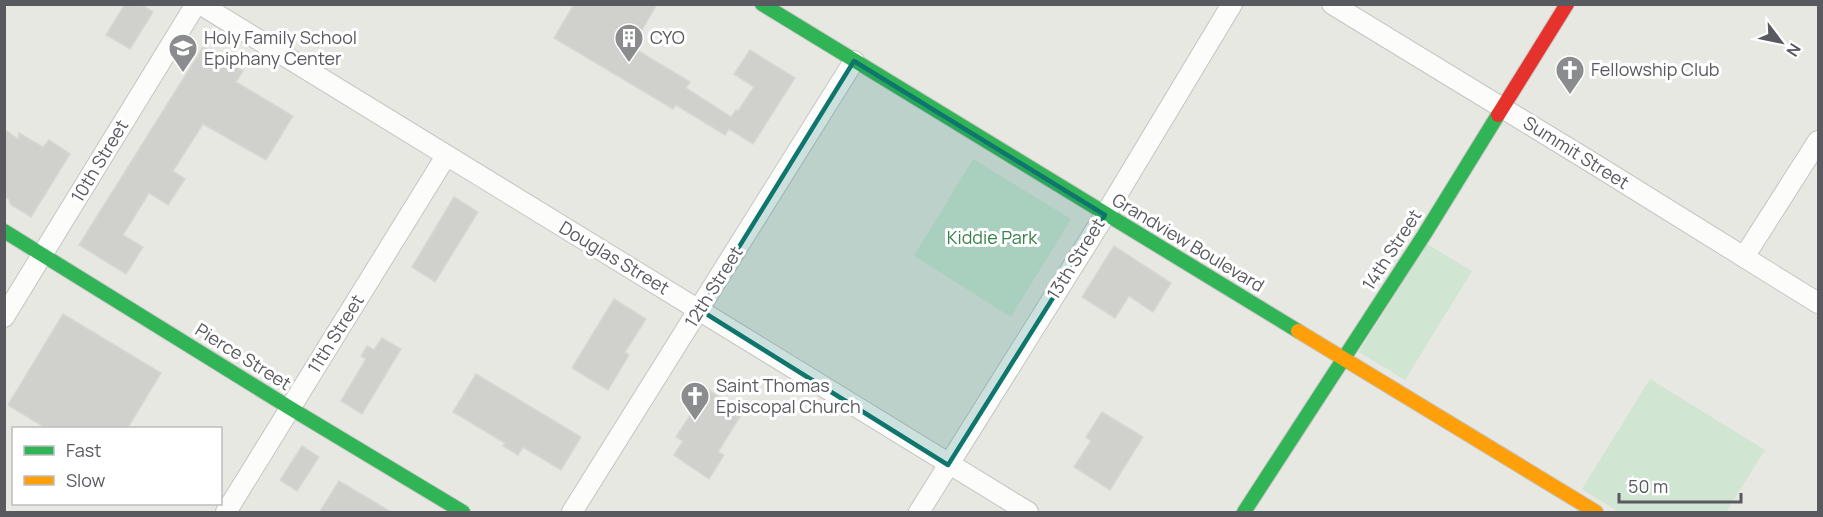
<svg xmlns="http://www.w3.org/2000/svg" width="1823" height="517" viewBox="0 0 1823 517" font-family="Manrope,sans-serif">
<rect width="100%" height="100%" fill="#e8e8e2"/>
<!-- green -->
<g fill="#d0e5d2">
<path d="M973,159l98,60 -60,98 -97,-61z"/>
<path d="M1427,244l45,27 -67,109 -46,-28z"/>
<path d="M1650,379l115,71 -39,62h-107l-37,-23z"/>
</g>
<!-- building -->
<g fill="#d0d0cc" stroke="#d8d7d2" stroke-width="1.5">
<path d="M125,4h16l12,8 -23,37 -24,-14z"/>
<path d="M574,4h83l-25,43 58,35 -4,6 45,29 5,-7 2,1 16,-24 -20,-13 16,-24 45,28 -42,66 -24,-15 -4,6 -49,-30 -3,4 -119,-71z"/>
<path d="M203,47l40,24 -7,11 57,34 -27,44 -63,-36 -30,47 12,8 -17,26 -19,-12 -26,42 20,12 -17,27 -47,-29z"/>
<path d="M4,129l14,10 1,-6 24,14 6,-7 21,14 -39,63 -21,-13 -1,-5 -5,-2z"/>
<path d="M454,197l24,15 -43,70 -23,-15z"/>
<path d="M1114,246l57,37 -18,29 -24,-16 -14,22 -33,-21z"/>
<path d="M614,299l32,20 -21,33 4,3 -21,35 -36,-22z"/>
<path d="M63,314l98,59 -34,56h-80l-39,-24z"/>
<path d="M382,338l19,11 -39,65 -21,-13 25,-42 -5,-3 6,-10 7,4z"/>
<path d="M476,374l105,63 -20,33 -38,-23 -5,8 -15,-9 2,-3 -52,-31z"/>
<path d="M707,389l36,23 -25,40 6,3 -15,24 -35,-24 9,-14 -7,-4z"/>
<path d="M1102,412l41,25 -33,53 -36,-23 17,-26 -5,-4z"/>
<path d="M302,446l17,11 -22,34 -17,-11z"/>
<path d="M339,481l54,32h-74z"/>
</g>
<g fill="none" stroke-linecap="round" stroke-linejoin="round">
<!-- street casing -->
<g stroke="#c4c4c4" stroke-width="22">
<g id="street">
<path d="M200,4l828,508"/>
<path d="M1332,4l259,158 227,141"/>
<path d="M1744,257l74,-116"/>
<path d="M4,317l192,-313"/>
<path d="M226,512l220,-356"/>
<path d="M572,512l282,-451"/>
<path d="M919,512l186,-297 127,-211"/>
</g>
</g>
<!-- fast casing -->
<g stroke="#c4c5c4" stroke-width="16">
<g id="fast">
<path d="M762,4l536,327"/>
<path d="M4,231l286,177 173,104"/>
<path d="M1244,512l180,-277 74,-120"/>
</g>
</g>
<!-- slow casing -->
<g stroke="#c4c5c4" stroke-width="16">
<path id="slow" d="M1298,331l298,181"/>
</g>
<!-- jam casing -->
<g stroke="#c4c5c4" stroke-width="16">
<path id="jam" d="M1498,115l69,-111"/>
</g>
<!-- street -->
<use href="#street" stroke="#fcfcfb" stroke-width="20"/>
<!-- fast -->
<use href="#fast" stroke="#30b455" stroke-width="14"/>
<!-- slow -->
<use href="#slow" stroke="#ff9f0a" stroke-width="14"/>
<!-- jam -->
<use href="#jam" stroke="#e5322d" stroke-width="14"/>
</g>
<!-- marked area -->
<path fill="#0f766e" fill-opacity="0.2" stroke="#0f766e" stroke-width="4.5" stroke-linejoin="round" d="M854,61l251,154 -157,250 -248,-155z"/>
<!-- icons -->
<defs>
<g id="building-pin" transform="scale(1.5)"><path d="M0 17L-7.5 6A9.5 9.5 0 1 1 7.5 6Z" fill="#8a8c8e" stroke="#fff"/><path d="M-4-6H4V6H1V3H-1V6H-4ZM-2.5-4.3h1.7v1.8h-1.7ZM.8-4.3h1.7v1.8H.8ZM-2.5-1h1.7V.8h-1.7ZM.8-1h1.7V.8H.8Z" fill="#fff"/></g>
<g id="school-pin" transform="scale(1.5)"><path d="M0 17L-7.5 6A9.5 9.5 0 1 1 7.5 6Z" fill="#8a8c8e" stroke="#fff"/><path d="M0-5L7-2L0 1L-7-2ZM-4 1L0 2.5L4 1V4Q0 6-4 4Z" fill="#fff"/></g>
<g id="church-pin" transform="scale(1.5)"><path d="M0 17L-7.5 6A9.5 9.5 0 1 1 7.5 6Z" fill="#8a8c8e" stroke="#fff"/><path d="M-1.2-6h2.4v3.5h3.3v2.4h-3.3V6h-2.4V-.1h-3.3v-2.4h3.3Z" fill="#fff"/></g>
</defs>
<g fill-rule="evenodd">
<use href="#building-pin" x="629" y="38"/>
<use href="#school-pin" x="183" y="48"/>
<use href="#church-pin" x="1570" y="70"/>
<use href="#church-pin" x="695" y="396"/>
</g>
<g text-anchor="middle" stroke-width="6" stroke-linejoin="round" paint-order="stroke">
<!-- poi labels -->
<g font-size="18" fill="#585a60" stroke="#fff" text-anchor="start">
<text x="204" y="44">Holy Family School<tspan x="204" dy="21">Epiphany Center</tspan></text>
<text x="650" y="44">CYO</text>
<text x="1591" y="76">Fellowship Club</text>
<text x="716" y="392">Saint Thomas<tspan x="716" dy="21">Episcopal Church</tspan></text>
</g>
<!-- street labels -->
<g font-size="18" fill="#585a60" stroke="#fff">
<text transform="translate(1576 153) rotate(32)" y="6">Summit Street</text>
<text transform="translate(100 161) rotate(-59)" y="6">10th Street</text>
<text transform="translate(1188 243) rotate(31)" y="6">Grandview Boulevard</text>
<text transform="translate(1392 250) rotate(-57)" y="6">14th Street</text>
<text transform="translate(614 258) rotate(31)" y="6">Douglas Street</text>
<text transform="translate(1076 259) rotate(-58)" y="6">13th Street</text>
<text transform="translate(714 287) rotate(-58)" y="6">12th Street</text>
<text transform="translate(336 334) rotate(-58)" y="6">11th Street</text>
<text transform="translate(243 357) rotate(32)" y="6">Pierce Street</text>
</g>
<!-- park labels -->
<g font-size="18" fill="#36824b" stroke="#fff">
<text x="992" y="244">Kiddie Park</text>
</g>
</g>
<!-- border -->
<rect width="1823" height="517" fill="none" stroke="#585a60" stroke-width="12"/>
<!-- legend -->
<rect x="12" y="427" width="210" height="78" fill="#ffffff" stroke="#bcbdbf" stroke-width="1.5"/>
<rect x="24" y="446" width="30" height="9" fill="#30b455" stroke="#bcbdbf" stroke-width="1.5"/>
<text x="66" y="457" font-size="18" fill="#585a60">Fast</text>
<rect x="24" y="476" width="30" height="9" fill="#ff9f0a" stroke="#bcbdbf" stroke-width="1.5"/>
<text x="66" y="487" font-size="18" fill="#585a60">Slow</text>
<!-- north arrow -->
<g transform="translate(1781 42) rotate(122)" stroke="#ffffff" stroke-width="4.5" paint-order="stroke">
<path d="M0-4.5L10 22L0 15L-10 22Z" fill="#585a60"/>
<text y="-9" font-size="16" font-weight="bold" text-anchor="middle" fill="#585a60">N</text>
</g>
<!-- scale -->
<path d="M1619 493v9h122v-9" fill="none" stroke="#585a60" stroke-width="3"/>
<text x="1628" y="493" font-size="18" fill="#585a60" stroke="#ffffff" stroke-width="4.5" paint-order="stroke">50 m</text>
</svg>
